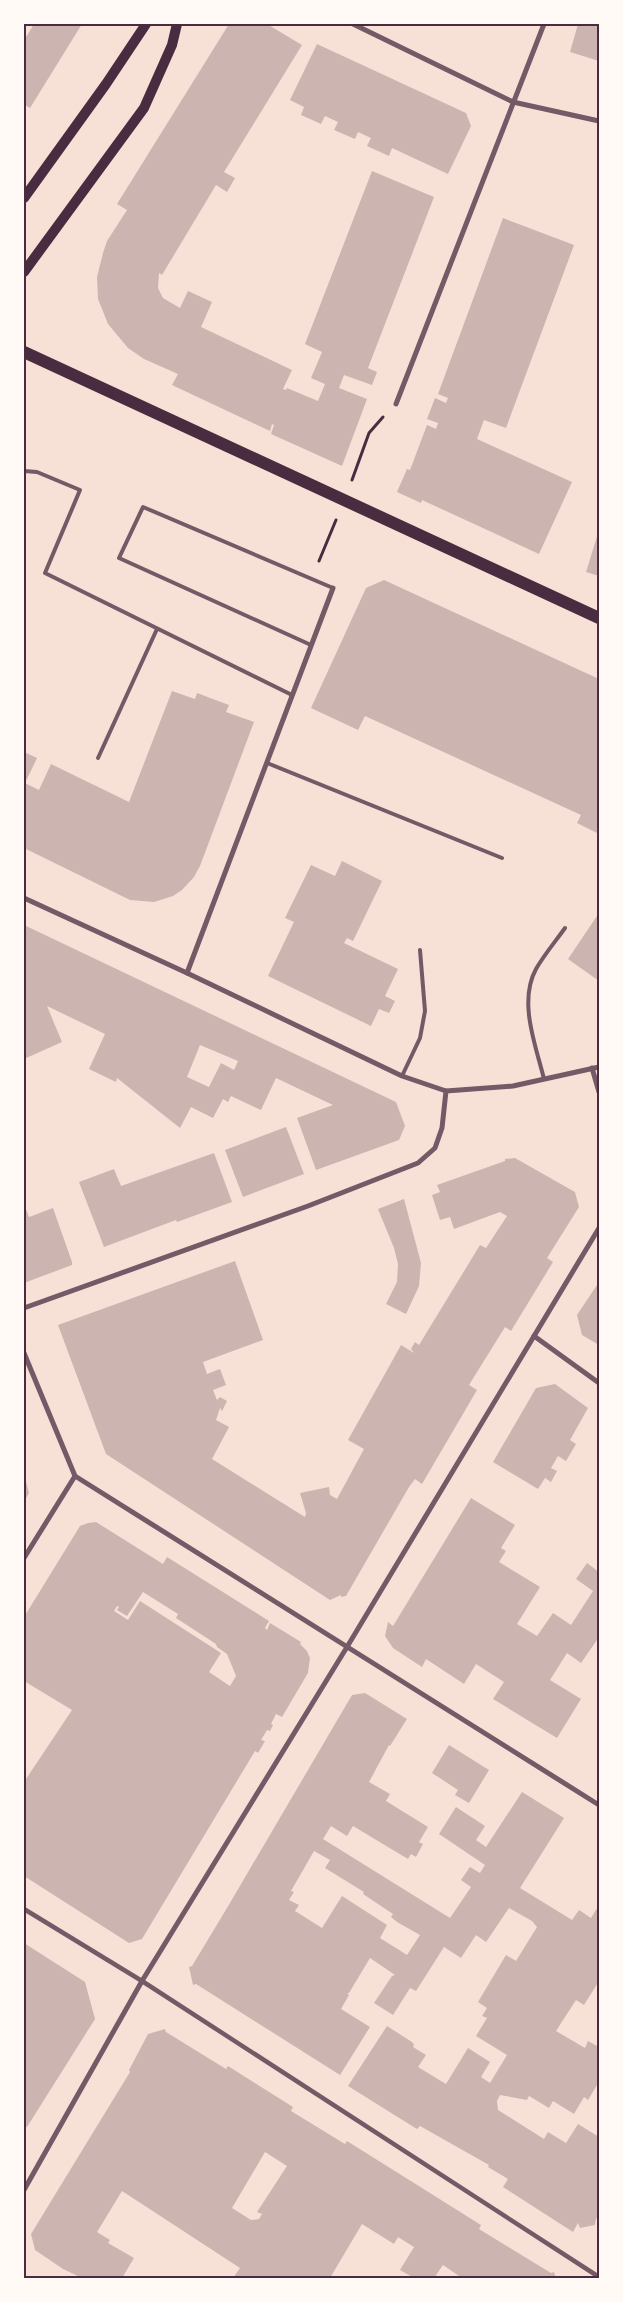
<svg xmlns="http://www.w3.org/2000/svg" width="623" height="2302" viewBox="0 0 623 2302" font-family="'DM Sans',sans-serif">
<rect width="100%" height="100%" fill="#f7e1d7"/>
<!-- building -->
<g fill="#ccb4b1" fill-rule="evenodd">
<path d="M34,24h48l-52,84 -6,-4v-68l2,1z"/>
<path d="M229,24h38l35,21 -78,127 11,6 -8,14 -11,-7 -54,90 -3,-2 -1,15 5,10 17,10 8,-17 24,11 -11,25 91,43 -9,19 3,1 1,-2 31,13 7,-17 -14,-6 11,-26 -17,-8 67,-173 62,26 -66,171 9,4 -5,13 -28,-10 -5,13 28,11 -25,67 -71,-32 3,-9 -2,-1 -2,7 -98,-46 6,-11 -34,-15 -16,-11 -20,-24 -10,-25 -1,-22 6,-24 4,-12 20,-31 -10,-6z"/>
<path d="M578,24h21v37l-29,-9z"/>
<path d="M317,44l149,69 5,13 -23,48 -56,-26 -3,8 -22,-10 4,-8 -13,-6 -3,7 -21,-9 4,-8 -13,-6 -4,8 -20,-9 3,-8 -14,-7z"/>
<path d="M503,218l71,27 -68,183 -22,-8 -7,19 95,43 -33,72 -117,-54 -1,3 -24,-11 10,-23 3,1 17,-45 9,4 2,-6 -11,-4 8,-21 11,5 2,-5 -10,-4z"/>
<path d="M599,530v46l-13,-4z"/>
<path d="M384,580l215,99v155l-22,-11 4,-8 -216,-99 -7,14 -47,-22 55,-120z"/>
<path d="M172,691l23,8 2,-6 32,12 -3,7 28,10 -54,144 -6,11 -12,13 -9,6 -19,6 -24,-2 -106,-52v-96l13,6 -12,25 14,7 12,-26 78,38z"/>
<path d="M342,861l40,20 -29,60 -6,-3 -3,5 54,26 -13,27 10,5 -6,12 -10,-4 -8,17 -103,-50 26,-54 -9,-4 26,-53 24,11z"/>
<path d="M599,913v68l-31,-22z"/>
<path d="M24,925l372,177 9,24 -6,14 -83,30 -19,-52 36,-13 -57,-27 -15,32 -30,-14 -3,6 -5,-3 -10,19 -22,-11 -11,21 -63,-50 -1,4 -27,-13 16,-35 -58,-28 15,36 -38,17zM200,1045l38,16 -4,9 -13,-7 -12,24 -22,-10z"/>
<path d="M286,1127l18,47 -61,23 -18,-47z"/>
<path d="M214,1153l18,49 -55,20 -1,-2 -72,27 -25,-65 35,-13 7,17z"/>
<path d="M515,1158l60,34 4,15 -32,51 6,4 -42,69 -6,-4 -36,58 8,5 -55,94 -7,-5 -6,8 -63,109 -5,1v-2l-11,5 -224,-146 -48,-129 177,-64 28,79 -60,22 4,12 13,-5 6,16 -13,5 4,10 3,-3 7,4 -5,10 -2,-3 -4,12 13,7 -17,32 93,58 1,-4 -6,-20 29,-6 1,8 7,4 27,-50 -16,-9 43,-77 10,-18 13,8 -3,-4 4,-7 4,3 61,-100 6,3 21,-32 -7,-4 -46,17 -4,-12 -10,3 -8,-25 8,-3 -3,-7 68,-24v-2z"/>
<path d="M404,1199l17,64 -2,23 -13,28 -20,-10 11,-22 1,-18 -4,-16 -16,-39z"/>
<path d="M24,1204l5,13 24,-9 19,54v3l-48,18z"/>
<path d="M599,1282v63l-17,-10 -5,-20z"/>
<path d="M555,1384l33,24 -18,32 6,4 -10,17 -8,-5 -7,12 6,3 -6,11 -6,-4 -7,11 -45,-27 43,-74z"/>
<path d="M24,1474l5,19 -5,9z"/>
<path d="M471,1498l44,27 -14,23 5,3 -7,11 41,25 -23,37 20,12 16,-23 18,12 22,-34 -17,-12 11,-16 12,9v65l-18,26 -14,-10 -17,27 31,19 -24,39 -64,-39 11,-17 -28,-18 -12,20 -38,-25 -4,8 -29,-19 -8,-12 3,-14 5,4z"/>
<path d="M96,1522l67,42 4,-7 102,64 -4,7 2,2 3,-7 31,19 -1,2 7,7 3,7 -2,15 -26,44 -6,-3 -5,10 2,1 -3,6 -3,-1 -6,10 4,1 -7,12 -3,-2 -113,188 -13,4 -105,-67v-94l48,-72 -48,-29v-64l56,-91 8,-3zM143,1592l35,22 -2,4 40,26 1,3 10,7 9,22 -6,10 -21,-14 12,-19 -81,-52 -12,19 -14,-9 3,-5 2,1 -2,3 10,6z"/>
<path d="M365,1693l42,26 -17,27 -1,-1 -20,37 21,12 -4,7 42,26 -9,15 4,2 -7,13 -5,-3 -3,5 -55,-33 -6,10 -16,-10 -8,13 127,79 21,-31 -10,-7 9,-13 10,6 5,-8 -46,-31 17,-27 29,19 -9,14 10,7 36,-55 42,26 -44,70 52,32 7,-10 12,8 8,-13v76l-15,24 -8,-5 -20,31 29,17 3,-7 11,6v39l-2,-1 -9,15 -4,-3 -10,17 -21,-13 -4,7 -20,-12 -2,4 -27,-5 -3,6 1,9 46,29 4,-7 18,11 12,-19 21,13v83l-3,-2 -1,7 -15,3 -2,-5 -5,9 -70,-45 5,-8 -20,-12 1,-2 -69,-39 -3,3 -69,-43 39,-60 25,16 2,3 -1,2 13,8 -8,12 28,17 22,-36 22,14 -9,15 9,6 17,-28 -31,-19 11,-18 -5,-2 5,-8 -9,-6 28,-47 10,6 21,-34 -5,-6 -23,-13 -23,34 -10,-7 -15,23 -17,-11 -28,44 -6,-3 -17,27 -19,-12 18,-27 3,-1 -25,-17 -21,35h-2l2,2 -8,14 29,18 -30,48 -144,-91 -3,1 -4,-18 3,-1 35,-58 125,-213zM314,1851l16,9 -5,8 39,24 -1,2 30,20 -2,3 6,5 23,13 -13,20 -27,-17 7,-13 -45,-29 -20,32 -27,-17 4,-6 -10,-5 5,-8 -3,-1z"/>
<path d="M449,1745l40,25 -20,33 -14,-8 3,-5 -26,-17z"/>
<path d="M24,1943l61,39 10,37 -68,108 -3,-2z"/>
<path d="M165,2029l1,3 60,37 2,-3 65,41 -2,4 54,33 2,-3 134,84 -2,4 72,44 3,-1 2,6h-94l-19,-13 -9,13h-20l-14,-8 14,-23 -16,-10 -4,7 -32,-20 -32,54h-97l7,-10 -118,-77 -25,41 13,8 -2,3 26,15 -12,20h-40l-19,-9 -28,-19 -4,-16 99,-162 -1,-2 19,-36zM265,2152l22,14 -30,46 5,2 -3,5 -8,1 -19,-12z"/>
</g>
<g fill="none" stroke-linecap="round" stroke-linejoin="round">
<!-- path -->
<g stroke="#4a2c40" stroke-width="3">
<path d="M352,480l17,-47 14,-16"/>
<path d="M319,561l17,-41"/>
</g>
<!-- service -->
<g stroke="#755966" stroke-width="4">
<path d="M24,471l13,1 43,18 -35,83 247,122"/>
<path d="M311,645l-192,-87 24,-51 190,81"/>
<path d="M98,758l59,-129"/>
<path d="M267,763l235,95"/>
<path d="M402,1076l18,-38 5,-27 -5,-61"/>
<path d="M544,1079c-8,-33 -26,-77 -8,-110 8,-14 19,-27 29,-41"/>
</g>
<!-- pedestrian -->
<path stroke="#755966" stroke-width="4.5" d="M24,1909l118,72 457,296"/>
<!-- minor -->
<g stroke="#755966" stroke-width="5">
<path d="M353,24l160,78 86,19"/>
<path d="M396,404l148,-380"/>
<path d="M24,898l163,75 215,103 44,15 67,-5 86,-19"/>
<path d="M187,973l146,-385"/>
<path d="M592,1068l7,24"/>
<path d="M24,1308l284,-102 110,-43 17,-15 7,-20 4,-37"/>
<path d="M534,1336l65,47"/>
<path d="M24,1353l51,123 524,329"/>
<path d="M24,1558l51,-82"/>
<path d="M24,2190l118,-209 205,-334 252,-419"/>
</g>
<!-- secondary -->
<g stroke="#4a2c40" stroke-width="10">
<path d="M24,198l82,-114 40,-60"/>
<path d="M24,272l120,-164 28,-63 5,-21"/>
</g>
<!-- primary -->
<path stroke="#4a2c40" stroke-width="12" d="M24,352l575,266"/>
</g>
<!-- border -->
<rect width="623" height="2302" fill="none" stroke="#fffaf5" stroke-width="50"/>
<rect x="25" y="25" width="573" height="2252" fill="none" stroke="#4a2c40" stroke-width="2"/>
</svg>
